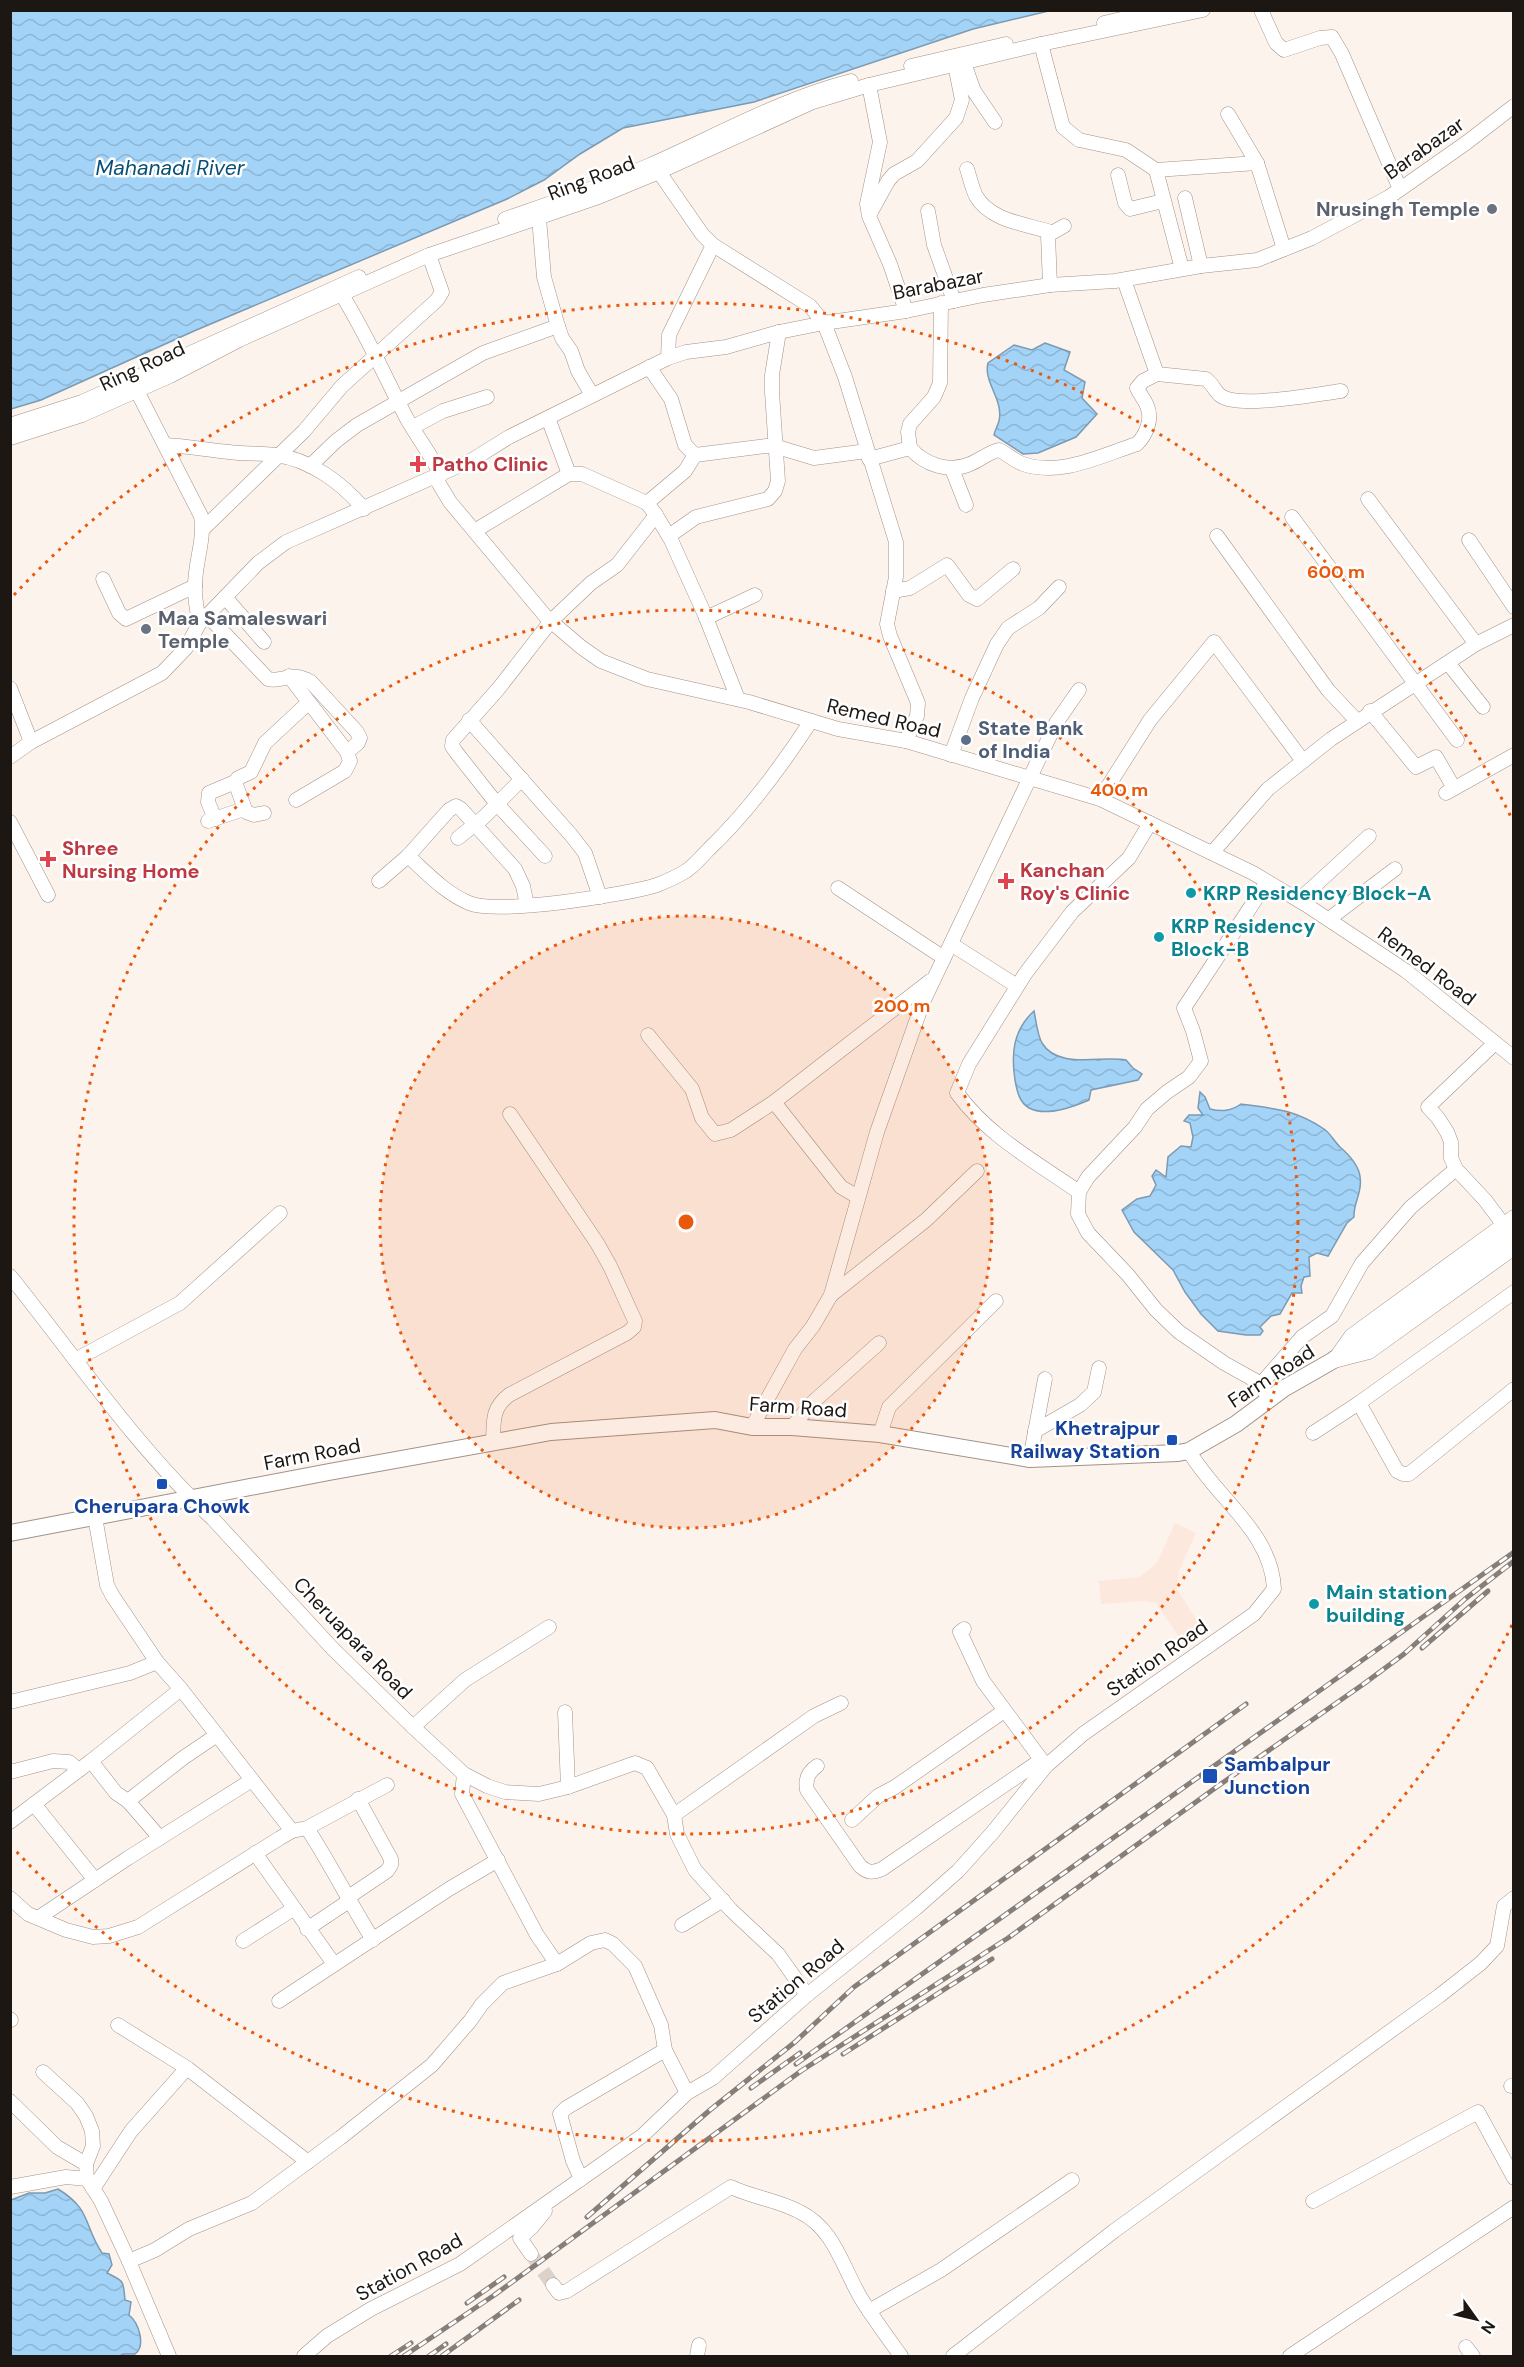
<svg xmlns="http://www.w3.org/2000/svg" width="1524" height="2367" viewBox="0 0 1524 2367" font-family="'DM Sans',sans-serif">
<defs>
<pattern id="water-waves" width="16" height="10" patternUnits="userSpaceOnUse" patternTransform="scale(1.5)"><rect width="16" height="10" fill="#a3d4f8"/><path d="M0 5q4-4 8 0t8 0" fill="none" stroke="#8cb5d4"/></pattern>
</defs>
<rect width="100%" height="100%" fill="#fdf3ed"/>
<!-- built -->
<path fill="#fce8dd" d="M1175,1523l21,10 -17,38 -2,18 25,40 -19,14 -27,-40 -12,-2 -43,3 -2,-23 41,-4 17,-14z"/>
<!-- water -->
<g fill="url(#water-waves)" stroke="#7a9bb3" stroke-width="1.5">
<path d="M11,10h1038v1l-76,18 -219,73 -131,26 -43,26 -36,26 -37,19 -313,132 -153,69 -30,9z"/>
<path d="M1045,343l25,9 -6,18 21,12 -3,16 15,16 -21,23 -38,16 -15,1 -29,-19c1,-5 4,-10 5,-14 5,-21 -16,-39 -11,-58l26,-18 18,5z"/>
<path d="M1034,1011c2,9 3,23 8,32 16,27 60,12 84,17l7,8 9,6 -4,6 -47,10 -2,10c-16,7 -43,17 -60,8 -10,-6 -12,-17 -14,-28 -4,-26 -2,-50 19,-69z"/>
<path d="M1200,1092l5,5 5,12c12,3 21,2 31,-5 34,5 53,5 83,25 6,4 10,12 16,18 8,7 19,18 20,30 3,15 -7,26 -6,40l-7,6 -19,33 -11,-3 -8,4 1,19 -6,1 -3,9 1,7h-10l-12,21 -9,2 -11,11 3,4 -3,4h-14l-28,-4 -17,-17 -16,-22 -12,-22 -39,-38 -12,-22 15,-11 13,-3 6,-11 -4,-9 4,-6 10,7 2,-20 13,-11 10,1 2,-10 -3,-14 -6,-2 5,-6h14l-5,-7z"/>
<path d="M58,2189c34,21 25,35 44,64l7,1 3,11 -5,8c18,9 16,7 18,27l6,2 -2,13c10,8 17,31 6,39h-11l-5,2h-108v-156l18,-7h16z"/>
</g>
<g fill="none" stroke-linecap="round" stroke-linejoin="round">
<!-- minor-tunnel -->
<path stroke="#dbd2cc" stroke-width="14" stroke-dasharray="14 7" stroke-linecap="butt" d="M531,2254l22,31"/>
<!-- minor casing -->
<g stroke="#a19289" stroke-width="15">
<g id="minor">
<path d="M1261,10l15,33 8,7 36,-12 12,-1 10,17 58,135"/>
<path d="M1104,23l56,-13"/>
<path d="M1041,44l22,83 16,13 47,10 30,20"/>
<path d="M964,63l10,28 21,31"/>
<path d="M911,66l95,-22"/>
<path d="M869,85l11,57 -13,62 2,12 21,48 16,47"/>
<path d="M1228,114l29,49 27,86"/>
<path d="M967,169c3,9 5,19 9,27 14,25 50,28 75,36"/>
<path d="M659,172l43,62 11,11 97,61 14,17 21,54 51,165v35l-9,47 3,12 28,67 -1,13 -11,25"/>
<path d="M1118,175l7,28 5,6 33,-8"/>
<path d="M1185,198l16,68"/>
<path d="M928,211l6,34 20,56"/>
<path d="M871,212l17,-31 6,-7 23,-13 39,-43 6,-18 -7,-35"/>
<path d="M539,218l5,59 13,46 5,15 9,13 7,20 14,24"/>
<path d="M505,219c49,-17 98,-33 145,-54 66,-29 131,-66 201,-84"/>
<path d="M1182,269l-26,-99 101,-7"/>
<path d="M1124,280l33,94 49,5c7,5 9,13 15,17 19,13 95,-2 120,-5"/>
<path d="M1050,285l-2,-50 16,-9"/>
<path d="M342,295c25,40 43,82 65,124 11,19 24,36 34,56"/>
<path d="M668,358l1,-23 44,-90"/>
<path d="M649,367l22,32 14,46 10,10 71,-9h8l40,12 53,-7"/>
<path d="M137,391l64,125c4,25 -6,45 -6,70 -1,12 3,26 4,38"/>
<path d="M548,418l21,56"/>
<path d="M10,425l72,-23 277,-125"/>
<path d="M413,427l30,-16 44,-14"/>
<path d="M10,438l72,-23 88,-39 69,-36 190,-85 167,-57 63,-26 154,-70 56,-17 172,-41 162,-34"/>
<path d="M165,445c22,1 42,5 64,7 15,2 31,1 46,3 35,4 67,28 89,54"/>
<path d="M910,448l-2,-16 2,-8 24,-27 6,-14 1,-80"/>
<path d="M869,459l41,-11c15,17 39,25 60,16 10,-4 19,-12 29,-14 9,4 15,11 24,14 38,13 79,-9 114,-20 9,-9 16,-25 10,-38 -2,-6 -7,-11 -10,-18l6,-7 14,-7"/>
<path d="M310,466l26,-25 21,-16 126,-72 75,-27"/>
<path d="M952,469l14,36"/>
<path d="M435,477l15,25 97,116 34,29 20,14 46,18 102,23 89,27 68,12 194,58 153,74 55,33 98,65 108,87"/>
<path d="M1368,499l108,145"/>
<path d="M647,503l38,-32 10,-16"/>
<path d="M1292,517l165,223"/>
<path d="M203,529l101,-98 38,-45 95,-86 5,-8 -13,-37"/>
<path d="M476,530l93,-56h13l65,29 9,12 15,25 34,75 33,84"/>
<path d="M669,536l27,-19 72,-18 7,-8 3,-10 -6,-89v-17l7,-43"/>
<path d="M1217,536l111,154 29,31"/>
<path d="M1469,540l45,67"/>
<path d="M103,579l16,34 7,6 69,-33"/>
<path d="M893,591l17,-3 37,-23 22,30 8,4 36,-30"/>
<path d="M225,597l39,45"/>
<path d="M207,615l61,64c16,4 21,-9 43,3l46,50 3,6 -2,5 -11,9 3,9 -5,10 -49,29"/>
<path d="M706,618l49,-23"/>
<path d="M1448,663l35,44"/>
<path d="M289,676l58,76"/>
<path d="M10,688l21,54"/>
<path d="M1370,711l46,56 20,-10 18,31"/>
<path d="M469,720l102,115 14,18 15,44"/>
<path d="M951,755l21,-57 25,-54 11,-16 31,-20 20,-21"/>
<path d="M10,757l21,-15 131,-69 24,-25 13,-24 59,-61 28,-21 186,-82 37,-23 159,-79 18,-6 40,-5 53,-15 45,-9 82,-12 77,-16 67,-10 65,-4 86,-15 56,-6 55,-22 77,-41 77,-54 48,-37"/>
<path d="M1446,793l68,-38"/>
<path d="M1100,799l50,-79 64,-78 89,119"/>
<path d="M264,813l-10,2 -8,-3 -11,-30 3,-4 13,-6 14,-29 43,-40"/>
<path d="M215,819l-7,-17 1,-9 26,-11"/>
<path d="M208,821l36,-12"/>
<path d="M10,822l38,73"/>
<path d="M458,838l26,-21 38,-38"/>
<path d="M1212,853l56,-64 63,-50 145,-95 38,-19"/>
<path d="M408,856c19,17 37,37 61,47 28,12 157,-8 188,-18 10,-4 21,-9 29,-14 9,-6 16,-15 23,-22 40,-38 72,-82 102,-128"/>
<path d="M545,856l-48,-52 -41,-52 -4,-6 1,-6 46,-52 52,-67 40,-38 26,-18 39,-50"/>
<path d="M379,881l29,-25 41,-46 7,-4 5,3 54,60 8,17 4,19"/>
<path d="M1267,882l-83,126 9,23 8,30 -12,16 -22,15 -20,17 -12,18 -47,50 -9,15 -1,22 10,19 40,42 28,35 23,22 45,31 34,19 12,17"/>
<path d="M838,888l106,70"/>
<path d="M1299,900l70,-64"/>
<path d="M1329,919l66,-50"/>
<path d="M951,944l66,42"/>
<path d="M648,1035l44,54 10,29 13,16 16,-4 43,-28"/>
<path d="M1495,1043l-67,64 10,11 9,14 4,10v16l5,11 29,31 18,24"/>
<path d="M1079,1192c-43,-30 -91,-56 -122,-99l12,-29 56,-90 47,-62 57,-54 21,-35"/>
<path d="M858,1197l-17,-10 -67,-85 156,-121"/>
<path d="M10,1276c66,82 126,171 203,243l120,130 80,78 51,47 23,12 18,6 34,2 29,-7 67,-24 12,5 27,47 3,19 18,36 36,40 47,44 29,41"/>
<path d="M1514,1292l-155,111 38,68 6,3h6l105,-85"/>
<path d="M831,1295l95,-75 51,-49"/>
<path d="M1339,1353l12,-17 163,-119"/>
<path d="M75,1360l105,-57 100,-90"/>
<path d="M1334,1361l35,-9 145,-104"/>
<path d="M1260,1385l42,-48 30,-21 30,-53 49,-56 45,-38"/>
<path d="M752,1427l43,-78 18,-23 18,-31 46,-163 46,-130 133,-279 23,-33"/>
<path d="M792,1427l20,-24 67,-60"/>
<path d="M1035,1431l45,-26 14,-13 5,-24"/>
<path d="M1313,1433l46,-30"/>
<path d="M880,1434l9,-27 107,-106"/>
<path d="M493,1443c1,-21 -2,-34 16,-48l118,-62 7,-6 1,-6 -25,-55 -13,-23 -87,-129"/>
<path d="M1030,1459l15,-80"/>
<path d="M95,1517l12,68 5,10 45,67 24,27 111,142"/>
<path d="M964,1629l-4,3 23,49 63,85"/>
<path d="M10,1702l120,-29 27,-11"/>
<path d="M565,1712l3,75"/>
<path d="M413,1727l52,-47 84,-53"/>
<path d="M91,1761l25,32 12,8 55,-43 34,-23"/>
<path d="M817,1766c-9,6 -12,14 -10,24l53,76c8,7 12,7 22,3l159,-109"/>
<path d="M10,1772l43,-11 16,1 10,8"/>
<path d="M464,1774l-2,20 75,141 20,29"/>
<path d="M128,1801l32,37"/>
<path d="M34,1804l61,76"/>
<path d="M674,1815l140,-99 27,-13"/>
<path d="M852,1820l26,-24 17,-9 109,-76"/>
<path d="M10,1822l81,-61 90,-72"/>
<path d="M307,1828l80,-43"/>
<path d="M255,1853l79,111"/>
<path d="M10,1898l18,16 38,16 27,7 16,-1 29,-9 142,-89 12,-7 15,-3c24,37 43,75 66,112"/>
<path d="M347,1898l40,-27 4,-6v-6l-33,-60"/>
<path d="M38,1918l90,-60 124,-78"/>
<path d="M682,1925l41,-25"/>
<path d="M307,1929l42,-28"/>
<path d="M243,1941l50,-32"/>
<path d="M279,2001l170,-112 49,-29"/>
<path d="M10,2019l1,1"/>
<path d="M118,2025l69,43 121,94"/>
<path d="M43,2072l34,31 9,13 6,15 1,15 -7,18 1,15 14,22 27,58 41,97"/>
<path d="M1511,2086l3,-1"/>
<path d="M10,2101l47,46 29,17"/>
<path d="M581,2179l-8,-18 -13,-47 6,-6 99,-58"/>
<path d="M10,2187l56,-10 21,2"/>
<path d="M93,2189l38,-58 56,-63"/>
<path d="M1313,2201l165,-89 36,66"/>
<path d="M531,2254l-11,-16 12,-11 13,-16"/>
<path d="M129,2261l26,-11 34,-21 63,-26 88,-65 92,-73 38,-44 12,-17 21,-21 54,-19 34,-21 14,-3 8,4 22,22 26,59 4,25 22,43"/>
<path d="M553,2285l6,8 8,-2 164,-104c23,11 47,13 69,25 35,17 43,57 62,88 12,19 26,38 39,56"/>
<path d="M869,2311l72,-41 131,-90"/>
<path d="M1466,2347l7,9"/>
<path d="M304,2356l23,-20 44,-27 89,-45 182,-128 45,-43 26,-15 94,-83 109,-87 42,-37 35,-39 53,-66 37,-32 171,-120 20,-25c-2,-57 -59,-92 -85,-138"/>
<path d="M697,2356l2,-11"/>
<path d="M953,2356l161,-125 325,-235 42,-33 16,-17 7,-40 10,-8"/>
<path d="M1290,2356l224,-149"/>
</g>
</g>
<!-- major casing -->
<g stroke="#a19289" stroke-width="18">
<path id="major" d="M10,1533l319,-61 222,-40 164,-12 37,7h40l88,7 150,25 148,-6 11,-2 47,-27 47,-35 49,-28 182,-130"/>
</g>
<!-- minor -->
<use href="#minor" stroke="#fff" stroke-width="14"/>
<!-- major -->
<use href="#major" stroke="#fff" stroke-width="16"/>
<!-- rail casing -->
<g stroke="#867e79" stroke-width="5">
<g id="rail">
<path d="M1422,1648l66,-57"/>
<path d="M843,2054l149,-95"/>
<path d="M796,2064l718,-512"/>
<path d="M751,2088l49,-35"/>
<path d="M587,2217l123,-107 85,-68 59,-55 392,-283"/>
<path d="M467,2303l37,-26"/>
<path d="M391,2356l20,-13"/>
<path d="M404,2356l89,-60 308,-225 207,-133 210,-152 147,-103 39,-29 61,-55 49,-38"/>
<path d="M429,2356l17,-12"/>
<path d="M442,2356l77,-56"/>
</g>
</g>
<!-- rail -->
<use href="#rail" stroke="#fff" stroke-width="3" stroke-dasharray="9" stroke-linecap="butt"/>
</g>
<!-- distance rings -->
<circle cx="686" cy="1222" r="306" fill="#e8590c" fill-opacity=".12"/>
<g fill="none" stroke="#e8590c" stroke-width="3" stroke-dasharray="3 6">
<circle cx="686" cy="1222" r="306"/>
<circle cx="686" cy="1222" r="612"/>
<path d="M1512 1625A919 919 0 0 1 14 1849M14 595A919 919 0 0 1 1512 819"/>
</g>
<!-- markers -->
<g fill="#6b7280" stroke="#fff" stroke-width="2">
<circle cx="1492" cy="209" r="6"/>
<circle cx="146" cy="629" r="6"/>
</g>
<g fill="#e0444e" stroke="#fff" stroke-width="2">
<path d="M415 455h6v6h6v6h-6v6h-6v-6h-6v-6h6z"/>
<path d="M45 850h6v6h6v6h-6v6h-6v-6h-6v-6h6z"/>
<path d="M1003 872h6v6h6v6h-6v6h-6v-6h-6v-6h6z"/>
</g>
<circle fill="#5c6f8a" stroke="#fff" stroke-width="2" cx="966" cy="740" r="6"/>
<g fill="#0f9aa8" stroke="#fff" stroke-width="2">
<circle cx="1191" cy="893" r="6"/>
<circle cx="1159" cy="937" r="6"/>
<circle cx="1314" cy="1604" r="6"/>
</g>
<g fill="#1a4fb4" stroke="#fff" stroke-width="2">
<rect x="1166" y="1434" width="12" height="12" rx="3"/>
<rect x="156" y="1478" width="12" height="12" rx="3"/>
<rect x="1202" y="1768" width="16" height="16" rx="3"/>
</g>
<g text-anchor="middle" stroke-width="5" stroke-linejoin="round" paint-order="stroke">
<!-- street labels -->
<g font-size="20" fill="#1c1713" stroke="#fff">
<text transform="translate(1424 148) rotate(-35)" y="7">Barabazar</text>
<text transform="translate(591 178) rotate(-21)" y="7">Ring Road</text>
<text transform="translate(938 284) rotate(-11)" y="7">Barabazar</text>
<text transform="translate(142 366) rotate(-25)" y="7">Ring Road</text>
<text transform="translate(884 718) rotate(13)" y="7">Remed Road</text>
<text transform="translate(1427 966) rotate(37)" y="7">Remed Road</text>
<text transform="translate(1271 1376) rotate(-33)" y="7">Farm Road</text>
<text transform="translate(798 1407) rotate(4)" y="7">Farm Road</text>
<text transform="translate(312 1454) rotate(-11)" y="7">Farm Road</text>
<text transform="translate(353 1638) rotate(46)" y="7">Cheruapara Road</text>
<text transform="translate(1157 1658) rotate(-35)" y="7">Station Road</text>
<text transform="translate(796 1981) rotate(-40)" y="7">Station Road</text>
<text transform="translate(409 2267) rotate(-29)" y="7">Station Road</text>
</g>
<!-- worship labels -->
<g font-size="20" font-weight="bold" fill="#5b616d" stroke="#fff" text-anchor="end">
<text x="1480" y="216">Nrusingh Temple</text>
<text x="158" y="625" text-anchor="start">Maa Samaleswari<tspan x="158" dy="23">Temple</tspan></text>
</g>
<!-- health labels -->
<g font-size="20" font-weight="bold" fill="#be3a42" stroke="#fff" text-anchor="start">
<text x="432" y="471">Patho Clinic</text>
<text x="62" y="855">Shree<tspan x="62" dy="23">Nursing Home</tspan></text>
<text x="1020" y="877">Kanchan<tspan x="1020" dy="23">Roy's Clinic</tspan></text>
</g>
<!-- service labels -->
<g font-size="20" font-weight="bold" fill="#4e5e75" stroke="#fff" text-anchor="start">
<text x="978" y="735">State Bank<tspan x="978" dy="23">of India</tspan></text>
</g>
<!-- culture labels -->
<g font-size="20" font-weight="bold" fill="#0d838f" stroke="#fff" text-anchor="start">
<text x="1203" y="900">KRP Residency Block-A</text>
<text x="1171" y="933">KRP Residency<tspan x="1171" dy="23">Block-B</tspan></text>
<text x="1326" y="1599">Main station<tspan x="1326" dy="23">building</tspan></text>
</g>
<!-- transit labels -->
<g font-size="20" font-weight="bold" fill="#164399" stroke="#fff" text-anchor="end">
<text x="1160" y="1435">Khetrajpur<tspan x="1160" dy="23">Railway Station</tspan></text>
<text x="162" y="1513" text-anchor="middle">Cherupara Chowk</text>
<text x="1224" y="1771" text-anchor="start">Sambalpur<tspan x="1224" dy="23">Junction</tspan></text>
</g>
<!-- water labels -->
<g font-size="21" font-style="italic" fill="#094e75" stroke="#fff">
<text x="170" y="175">Mahanadi River</text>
</g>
</g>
<circle cx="686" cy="1222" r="9" fill="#e8590c" stroke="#fff" stroke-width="3"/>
<g font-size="18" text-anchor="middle" font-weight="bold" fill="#e8590c" stroke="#fff" stroke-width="5" stroke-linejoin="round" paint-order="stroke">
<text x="1336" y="578">600 m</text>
<text x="1119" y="796">400 m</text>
<text x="902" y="1012">200 m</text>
</g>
<!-- border -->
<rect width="1524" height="2367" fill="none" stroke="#1c1713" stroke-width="24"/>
<!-- north arrow -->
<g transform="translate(1476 2319) rotate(124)" stroke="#ffffff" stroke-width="4.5" paint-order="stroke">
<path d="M0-4.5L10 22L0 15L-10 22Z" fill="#1c1713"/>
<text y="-9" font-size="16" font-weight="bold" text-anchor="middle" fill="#1c1713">N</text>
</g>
</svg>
